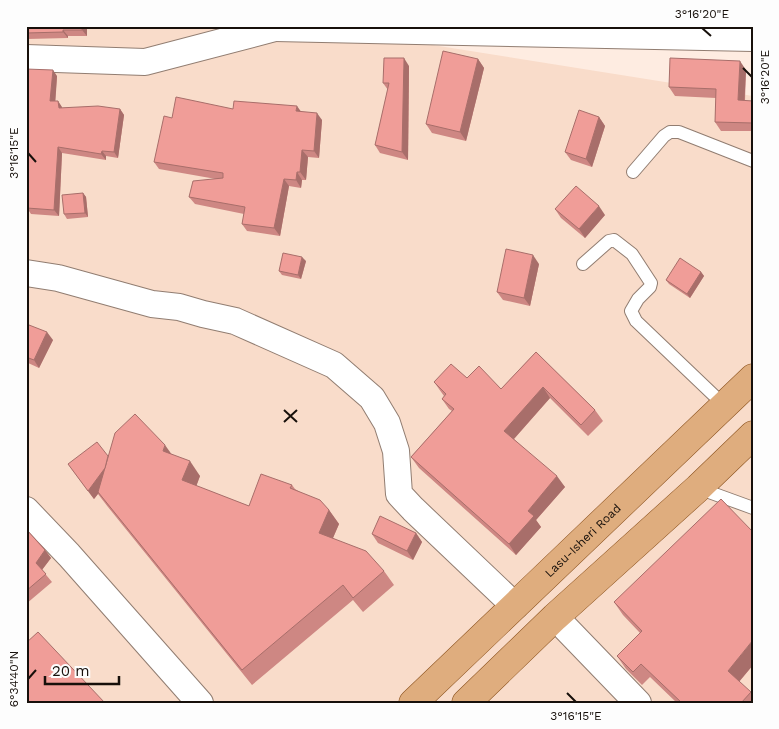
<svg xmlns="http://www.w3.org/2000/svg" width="779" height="729" viewBox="0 0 779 729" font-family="'Work Sans',sans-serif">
<rect width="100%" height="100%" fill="#feece1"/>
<!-- built -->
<path fill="#f9dcca" d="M26,26h287l440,70v607h-727z"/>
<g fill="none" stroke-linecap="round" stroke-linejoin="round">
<!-- lane casing -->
<g stroke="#917d71" stroke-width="14">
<g id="lane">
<path d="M633,172l31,-36 6,-4h9l74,29"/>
<path d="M583,264l26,-23 5,-1 18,14 19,29 -1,4 -12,12 -7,12 5,10 88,84"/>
<path d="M698,488l55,20"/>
</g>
</g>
<!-- street casing -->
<g stroke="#917d71" stroke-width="28">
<g id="street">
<path d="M275,26v2l478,10"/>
<path d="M26,58l119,4 130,-34"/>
<path d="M26,273l32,5 94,26 27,3 24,7 32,7 99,44 38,33 15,25 9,28 3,43 14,15 102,97"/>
<path d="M26,510l43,45 131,148"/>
<path d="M555,617l83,86"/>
</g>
</g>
<!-- primary casing -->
<g stroke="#8b521e" stroke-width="29">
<g id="primary">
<path id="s1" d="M413,703l340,-325"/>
<path d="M466,703l89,-86 143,-129 55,-53"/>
</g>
</g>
<!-- lane -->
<use href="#lane" stroke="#fff" stroke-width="12"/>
<!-- street -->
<use href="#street" stroke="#fff" stroke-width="26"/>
<!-- primary -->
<use href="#primary" stroke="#dfad7e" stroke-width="28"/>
</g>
<!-- wall -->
<g fill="#ce8783">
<path d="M26,26h61v10h-19v2l-41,1 -1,-1z"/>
<path d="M478,59l6,9 -18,73 -34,-8 -6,-9z"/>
<path d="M409,66l-1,94 -28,-7 -5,-8 13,-55 -5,-7z"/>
<path d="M26,69l31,7 -2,25h3l4,7 58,1 4,6 -6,43 -12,-2v4l-44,-7 -3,63 -28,-2 -4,-6 1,-12h-2z"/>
<path d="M746,70l-1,31h8v30h-32l-6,-9 1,-24 -41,-2 -6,-9z"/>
<path d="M233,109l68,3 21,8 -3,38 -11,-1 -2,23h-4l-1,8 -12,-2 -9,50 -33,-5 -5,-7 2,-10 -49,-10 -6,-7 27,-18 -57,-10 -5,-7 18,-44z"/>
<path d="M599,117l6,9 -13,41 -21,-7 -6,-8z"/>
<path d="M83,193l3,4 2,20 -21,2 -3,-5z"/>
<path d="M555,209l50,6 -20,23 -24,-20z"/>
<path d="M306,261l-5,18 -19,-4 -3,-4z"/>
<path d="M539,264l-9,42 -27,-6 -6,-8z"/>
<path d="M701,272l3,4 -14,22 -21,-14 -3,-4z"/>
<path d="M26,331l27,9 -14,28 -13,-6z"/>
<path d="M536,352l59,58 8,11 -15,15 -38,-38 -36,41 51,48 -29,33 5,7 -25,28 -97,-87 -8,-11 41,-46 -3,-2 -7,-10 2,-3 -10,-14 33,-4 34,11z"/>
<path d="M172,454l28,22 -4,10 53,20 43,-21 3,4 34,21 10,14 -6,14 51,33 10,14 -31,27 -10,-12 -101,85 -144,-178 -10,-13 -4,5 -26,-35 40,-8z"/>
<path d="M26,529l19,21 6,8 -9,12 10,12 -26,22z"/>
<path d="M416,533l6,9 -9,18 -35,-17 -6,-9z"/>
<path d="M614,602l139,63 -14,17 14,13v8h-76l-27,-26 -8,8 -16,-16 -9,-13 23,-23 -17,-18z"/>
</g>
<!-- shaded-wall -->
<g fill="#a86e6a">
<path d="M82,26h5v10l-5,-6z"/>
<path d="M63,30l5,6v2l-5,-6z"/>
<path d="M404,58l5,8 -1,94 -6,-8z"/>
<path d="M478,59l6,9 -18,73 -6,-9z"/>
<path d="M740,61l6,9 -2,39 -6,-9z"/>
<path d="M53,70l4,6 -2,31 -5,-6z"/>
<path d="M58,101l4,6 1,7 -4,-6z"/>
<path d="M297,106l5,7 -6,-2z"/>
<path d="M120,109l4,6 -6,43 -4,-6z"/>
<path d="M317,113l5,7 -3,38 -5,-7z"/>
<path d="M599,117l6,9 -13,41 -6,-8z"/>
<path d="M58,147l4,6 -3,63 -5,-6z"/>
<path d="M302,150l6,7 -2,23 -6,-8z"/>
<path d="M102,151l4,5v4l-5,-6z"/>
<path d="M297,172l5,8 -1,8 -5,-8z"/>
<path d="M284,179l5,7 -9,50 -6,-8z"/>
<path d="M83,193l3,4 2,20 -3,-4z"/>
<path d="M599,206l6,9 -20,23 -6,-9z"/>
<path d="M533,255l6,9 -9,42 -6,-8z"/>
<path d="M302,257l4,4 -5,18 -3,-4z"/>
<path d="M701,272l3,4 -14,22 -3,-4z"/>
<path d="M47,332l6,8 -14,28 -5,-8z"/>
<path d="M543,387l7,11 -38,43 -8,-10z"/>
<path d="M165,445l10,14 -12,-8z"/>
<path d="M111,460l6,9 -23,30 -6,-8z"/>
<path d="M190,461l10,15 -7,19 -11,-15z"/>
<path d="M557,476l8,11 -29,33 5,7 -25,28 -7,-11 19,-33z"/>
<path d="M329,510l10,14 -10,23 -10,-14z"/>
<path d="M416,533l6,9 -9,18 -6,-9z"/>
<path d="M45,550l6,8 -10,13 -5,-8z"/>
<path d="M753,640v25l-16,19 -9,-13z"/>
</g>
<!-- building -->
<g fill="#f09d98" stroke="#a86e6a">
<path d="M26,26h56v4h-19v2l-37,1z"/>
<path d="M443,51l35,8 -18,73 -34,-8z"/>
<path d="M384,58h20l-2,94 -27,-7 14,-62h-6z"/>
<path d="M670,58l70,3 -2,39 15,1v22l-38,-1 1,-33 -47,-2z"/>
<path d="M26,69l27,1 -3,31h8l1,7 39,-2 22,3 -6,43 -12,-1 -1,3 -43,-7 -4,63 -27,-2 1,-19 -2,1z"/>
<path d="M176,97l57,12 1,-8 63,5 -1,5 21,2 -3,38 -12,-1 -2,22h-3l-1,8 -12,-1 -10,49 -32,-4 3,-17 -56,-10 4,-16 30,-3v-5l-69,-11 10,-46 8,2z"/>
<path d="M579,110l20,7 -13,42 -21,-7z"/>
<path d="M576,186l23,20 -20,23 -24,-20z"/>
<path d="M83,193l2,20 -21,1 -2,-19z"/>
<path d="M506,249l27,6 -9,43 -27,-6z"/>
<path d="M283,253l19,4 -4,18 -19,-4z"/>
<path d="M680,258l21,14 -14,22 -21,-14z"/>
<path d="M29,325l18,7 -13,28 -8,-3v-26z"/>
<path d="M536,352l59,58 -14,15 -38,-38 -39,44 53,45 -29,35 6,5 -25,28 -98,-87 43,-48 -12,-10 4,-5 -12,-12 17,-18 16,14 12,-12 22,23z"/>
<path d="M135,414l30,31 -2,6 27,10 -8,19 67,26 12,-32 31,11 -2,3 30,12 9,10 -10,23 47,18 18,20 -31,27 -10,-13 -101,85 -144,-178 17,-59z"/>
<path d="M97,442l11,14 -3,12 -17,23 -20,-27z"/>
<path d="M721,499l32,33v108l-25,31 23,21 -10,11h-59l-41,-39 -8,8 -16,-16 25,-25 -28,-29z"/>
<path d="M380,516l36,17 -9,18 -35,-17z"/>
<path d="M26,529l19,21 -9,13 10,11 -20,17z"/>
<path d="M38,632l67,71h-79v-60z"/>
</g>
<!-- ticks -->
<path fill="none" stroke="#17100b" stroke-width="2" d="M702,28l9,8M743,68l9,9M28,153l8,9M284,410l13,12M284,422l13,-12M28,679l8,-9M567,693l9,9"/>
<g text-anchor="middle" stroke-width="4" stroke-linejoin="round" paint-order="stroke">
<!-- street labels -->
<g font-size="12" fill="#17100b" stroke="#fdfdfd">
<text dy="4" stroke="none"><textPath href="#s1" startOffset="235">Lasu-Isheri Road</textPath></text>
</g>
</g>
<!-- border -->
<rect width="779" height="729" fill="none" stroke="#fdfdfd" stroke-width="55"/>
<!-- scale -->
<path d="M45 676v8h74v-8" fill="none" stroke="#17100b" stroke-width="2.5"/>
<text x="52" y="676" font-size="15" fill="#17100b" stroke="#fdfdfd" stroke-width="4" paint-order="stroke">20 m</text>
<rect x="28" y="28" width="724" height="674" fill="none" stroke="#17100b" stroke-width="2"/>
<g font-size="12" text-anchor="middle" fill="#17100b">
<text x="702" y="18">3°16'20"E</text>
<text transform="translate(765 77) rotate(-90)" y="4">3°16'20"E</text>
<text transform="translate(14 153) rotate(-90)" y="4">3°16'15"E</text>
<text transform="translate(14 679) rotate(-90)" y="4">6°34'40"N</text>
<text x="576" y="720">3°16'15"E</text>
</g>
</svg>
